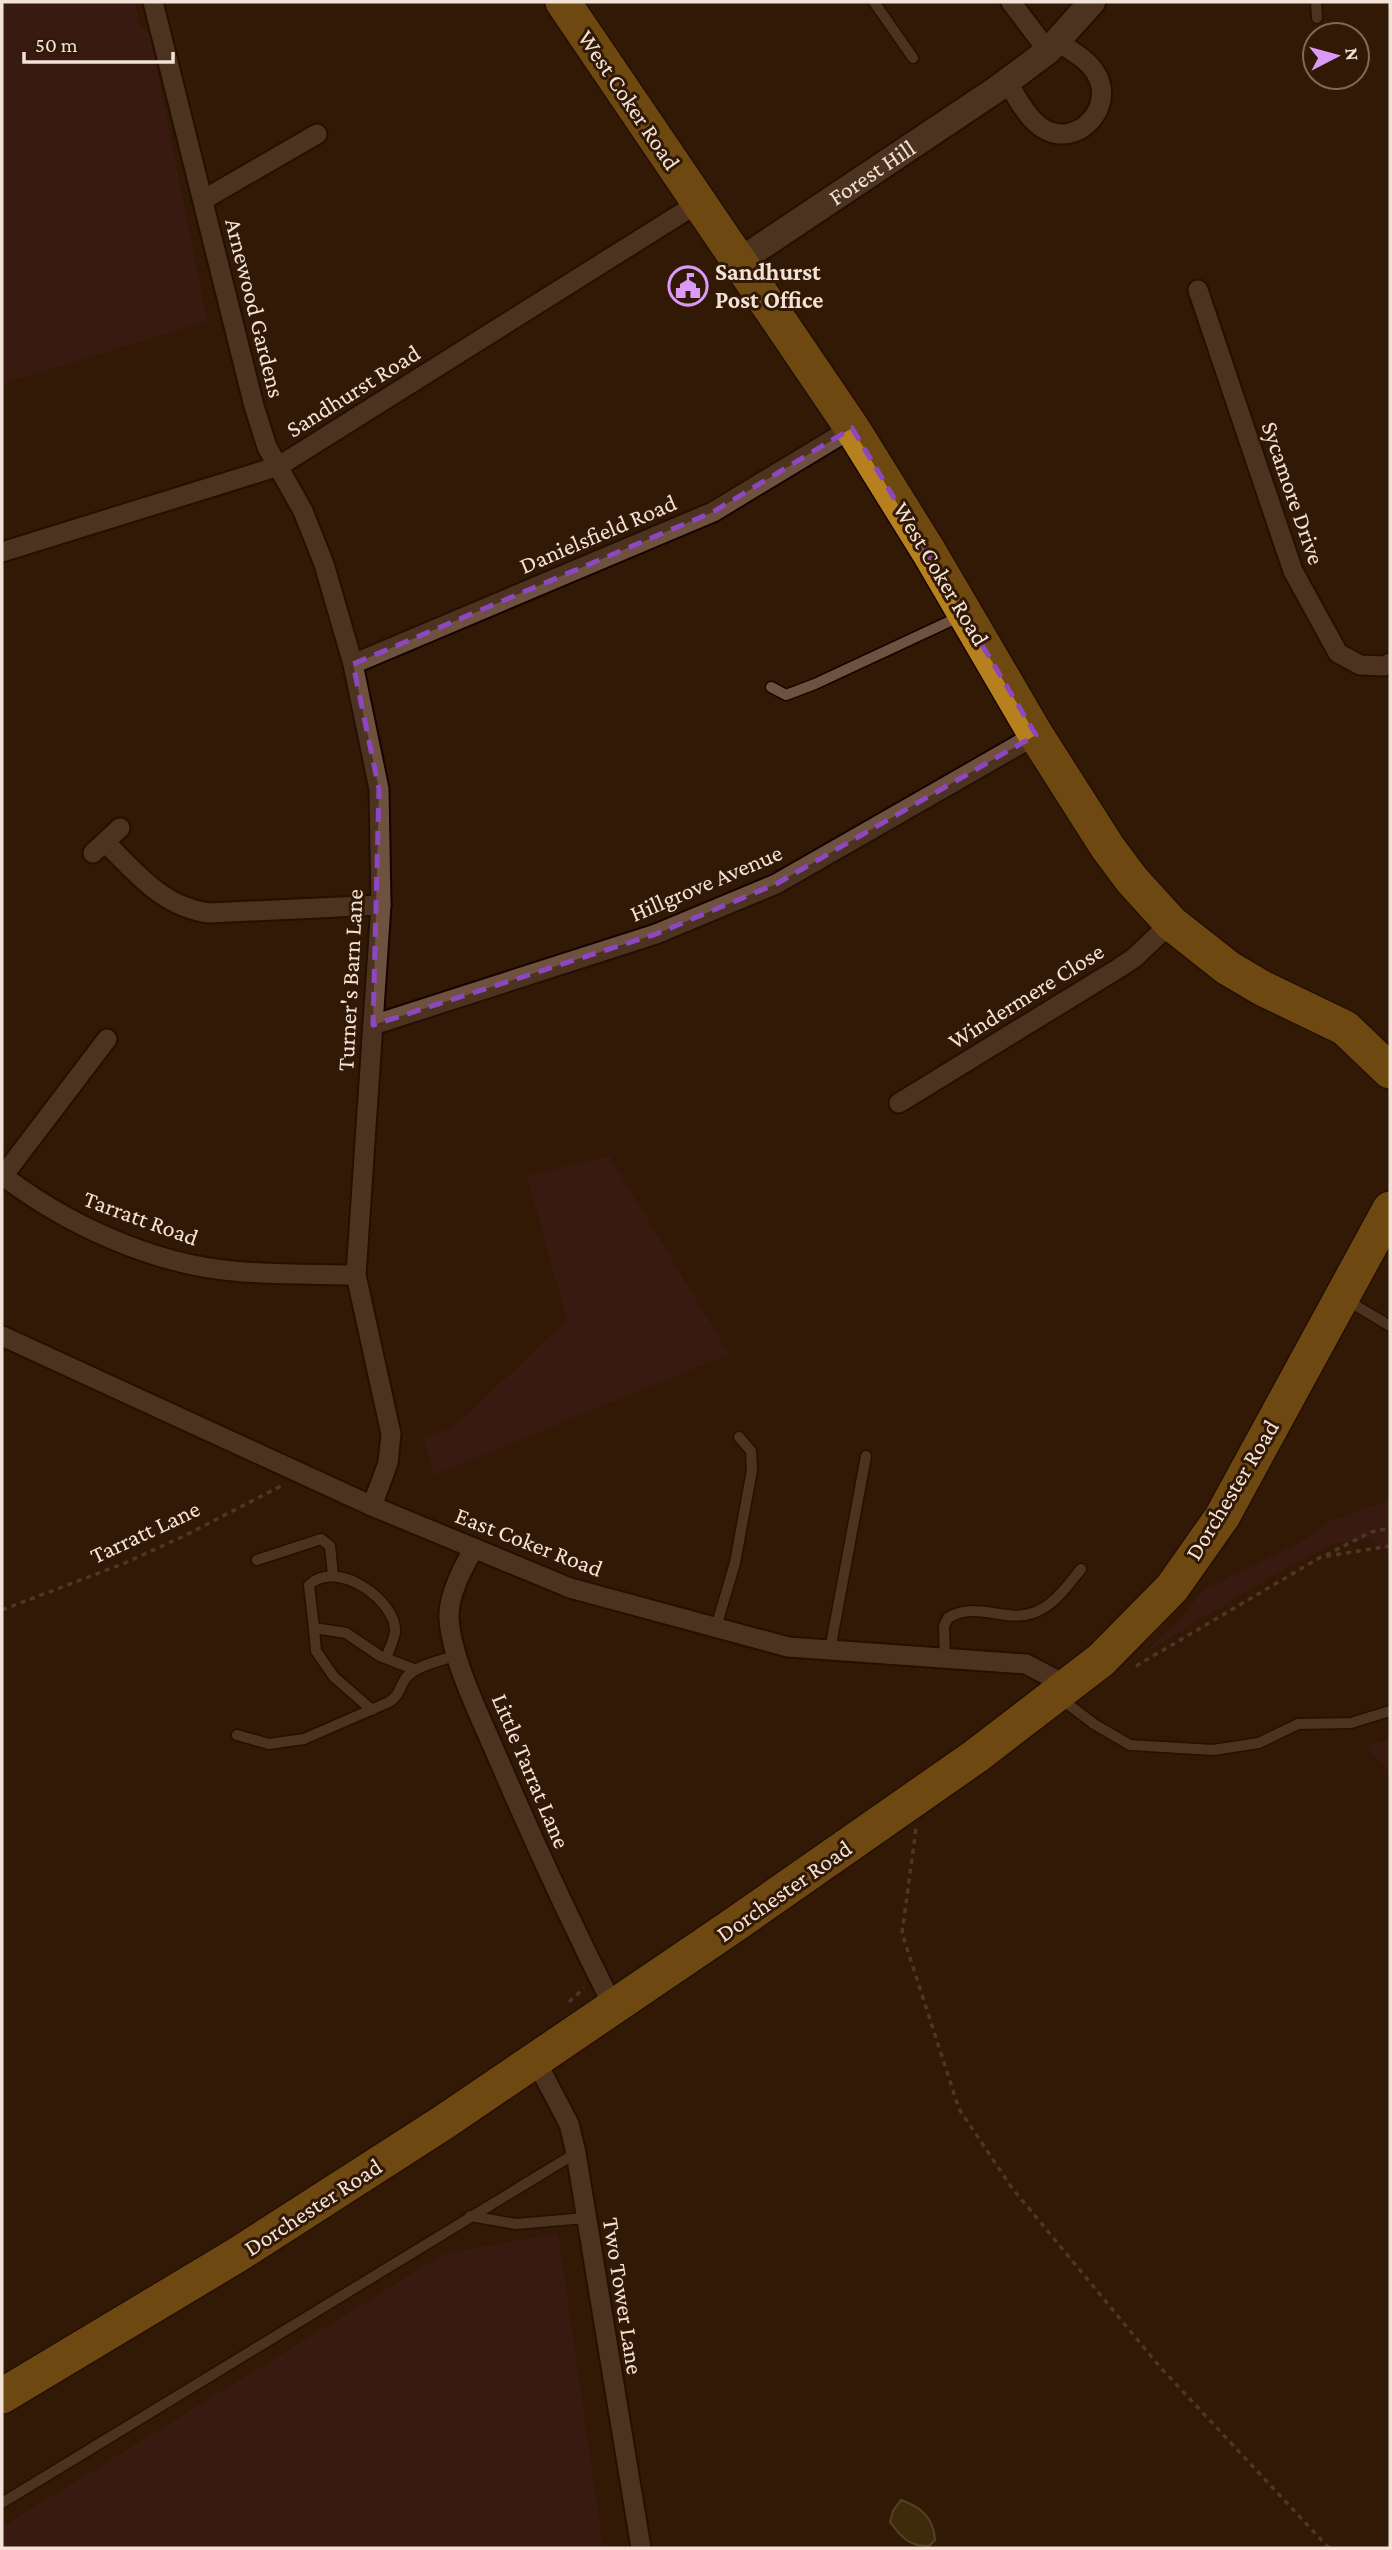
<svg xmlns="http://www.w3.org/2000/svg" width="1392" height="2550" viewBox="0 0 1392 2550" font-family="'Crimson Pro',serif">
<rect width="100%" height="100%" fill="#311906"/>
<!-- green -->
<g fill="#441c20">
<path d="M2,2h133l4,22 11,11 57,286 -205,63z"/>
<path d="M609,1156l120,198 -295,121 -11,-38 30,-9 114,-108 -40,-144z"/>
<path d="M1390,1500v58l-4,-8 -18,-10 8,-2 -41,5 -61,32 -128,77 37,-36 21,-27 99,-48 27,-20z"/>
<path d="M1390,1740v31l-22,-21 2,-1 -3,-4z"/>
<path d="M558,2233l45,315h-601v-21l442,-273z"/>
</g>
<!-- water -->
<path fill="#4c4111" stroke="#7e714c" stroke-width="2" d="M901,2500c20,7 33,18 34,40l-6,6c-19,1 -28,-9 -39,-24l3,-11z"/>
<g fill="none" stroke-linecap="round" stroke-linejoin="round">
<!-- lane casing -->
<g stroke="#170300" stroke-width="13">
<g id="lane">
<path d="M874,2l39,56"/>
<path d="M1316,2l1,16"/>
<path d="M771,687l15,8 29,-11 146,-68"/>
<path d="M1348,1301l42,25"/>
<path d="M257,1560l64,-21 9,7 3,29"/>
<path d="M716,1627l19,-64 17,-93 -1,-19 -12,-14"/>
<path d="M314,1628l-5,-43c28,-27 88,16 86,47 -1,8 -6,18 -9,26"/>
<path d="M830,1650l36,-194"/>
<path d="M945,1659l-1,-33 4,-8c28,-18 56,5 85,-5 21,-7 35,-28 48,-44"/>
<path d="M1060,1698l34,26 36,21 83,5 46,-7 39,-19 53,-1 39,-12"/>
<path d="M372,1710l-38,-33 -18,-26 -2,-23 32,5 34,23 36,14"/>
<path d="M237,1735l32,9 35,-5 85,-37c10,-6 10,-13 16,-23 10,-14 36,-18 52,-24"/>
<path d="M470,2216l46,8 70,-6"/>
<path d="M2,2503l574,-350"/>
</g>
</g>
<!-- street casing -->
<g stroke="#170300" stroke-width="23">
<g id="street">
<path d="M153,2l101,404 13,41 36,64 21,53 29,100 26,125 2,116 -25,370 35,159 -3,29 -16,43"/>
<path d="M1011,2l37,49"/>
<path d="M1007,82c10,15 21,38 37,47 35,20 73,-24 51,-57 -8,-13 -25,-22 -38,-31"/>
<path d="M203,200l114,-66"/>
<path d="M1198,290l95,281 45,82 22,12 24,1 6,-3"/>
<path d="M2,552l277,-86 419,-263"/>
<path d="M353,664l360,-152 139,-84"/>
<path d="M105,842c31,31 58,65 104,71l172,-8"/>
<path d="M93,853l27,-25"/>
<path d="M373,1025l283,-91 120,-50 260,-149"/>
<path d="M899,1103l220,-135 15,-10 37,-35"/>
<path d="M2,1175c64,49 150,89 231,96 40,4 82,3 123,4"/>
<path d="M3,1176l104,-137"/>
<path d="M2,1336l370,170 198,82 218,59 238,17 42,22"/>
<path d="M474,1548c-11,20 -26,47 -25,70 2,39 29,94 45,131 37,87 76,172 119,257"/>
<path d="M535,2059l34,65 7,29 65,395"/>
</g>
</g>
<!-- secondary casing -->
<g stroke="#170300" stroke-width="30">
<g id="secondary">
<path id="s1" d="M738,262l259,-173 51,-38 44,-49"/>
</g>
</g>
<!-- highway casing -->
<g stroke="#170300" stroke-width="38">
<g id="highway">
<path d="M563,2l289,426 77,124 107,183 72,113 24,32 39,43 57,45 34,20 83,40 45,43"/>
<path d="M2,2396l235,-141 207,-133 290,-197 242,-169 125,-96 71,-72 50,-71 168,-308"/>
</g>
</g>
<!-- path -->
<g stroke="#6f5a49" stroke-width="3.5" stroke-dasharray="5 5" stroke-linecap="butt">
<path d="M1326,1555l45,-23 19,-4"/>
<path d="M2,1610l123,-47 59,-27 97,-50"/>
<path d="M1136,1666l185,-109 69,-11"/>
<path d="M916,1829l-14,104 57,176 53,79 148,179 169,181"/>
<path d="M569,2002l15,-14"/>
</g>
<!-- lane -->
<use href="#lane" stroke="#6e523f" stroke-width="10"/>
<!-- street -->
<use href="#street" stroke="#6e523f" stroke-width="19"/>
<!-- secondary -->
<use href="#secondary" stroke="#6e523f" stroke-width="26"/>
<!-- highway -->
<use href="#highway" stroke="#b7801f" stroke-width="35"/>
</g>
<!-- marked area -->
<path d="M0 0H1392V2550H0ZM852,428l184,307 -260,149 -120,50 -283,91 6,-236 -26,-125 360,-152z" fill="#311906" fill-opacity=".55" fill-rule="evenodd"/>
<path fill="none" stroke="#8d47c3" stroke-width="5" stroke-dasharray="14 9" stroke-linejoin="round" d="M852,428l184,307 -260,149 -120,50 -283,91 6,-236 -26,-125 360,-152z"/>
<!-- icons -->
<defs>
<g id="civic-ring" transform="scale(2.0125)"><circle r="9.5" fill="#311906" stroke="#da9af6" stroke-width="1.5"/><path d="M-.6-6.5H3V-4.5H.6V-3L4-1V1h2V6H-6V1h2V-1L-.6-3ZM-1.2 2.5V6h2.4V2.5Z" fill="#da9af6"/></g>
</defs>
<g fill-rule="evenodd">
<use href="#civic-ring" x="688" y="286"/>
</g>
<g text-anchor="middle" stroke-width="6" stroke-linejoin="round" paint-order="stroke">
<!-- street labels -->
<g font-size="24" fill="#f3e2d7" stroke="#311906">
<text transform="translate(629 100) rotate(56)" y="8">West Coker Road</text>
<text dy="8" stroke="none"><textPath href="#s1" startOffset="161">Forest Hill</textPath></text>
<text transform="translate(255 308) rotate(76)" y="8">Arnewood Gardens</text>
<text transform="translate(353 391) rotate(-32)" y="8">Sandhurst Road</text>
<text transform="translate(1293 493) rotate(71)" y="8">Sycamore Drive</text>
<text transform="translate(598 534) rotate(-23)" y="8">Danielsfield Road</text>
<text transform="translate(941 574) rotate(59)" y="8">West Coker Road</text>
<text transform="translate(706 883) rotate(-23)" y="8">Hillgrove Avenue</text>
<text transform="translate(350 980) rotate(-87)" y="8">Turner's Barn Lane</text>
<text transform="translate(1026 996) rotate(-32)" y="8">Windermere Close</text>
<text transform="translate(141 1218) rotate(20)" y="8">Tarratt Road</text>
<text transform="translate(1232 1490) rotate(-59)" y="8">Dorchester Road</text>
<text transform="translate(145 1532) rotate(-25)" y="8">Tarratt Lane</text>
<text transform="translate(529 1542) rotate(21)" y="8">East Coker Road</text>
<text transform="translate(531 1771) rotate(67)" y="8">Little Tarrat Lane</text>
<text transform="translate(784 1891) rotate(-35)" y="8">Dorchester Road</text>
<text transform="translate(313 2207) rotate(-33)" y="8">Dorchester Road</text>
<text transform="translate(623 2296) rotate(81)" y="8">Two Tower Lane</text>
</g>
<!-- poi labels -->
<g font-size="24" font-weight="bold" fill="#f3e2d7" stroke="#311906" text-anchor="start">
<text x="715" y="280">Sandhurst<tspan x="715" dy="28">Post Office</tspan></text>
</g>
</g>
<!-- border -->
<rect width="1392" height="2550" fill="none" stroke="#f3e2d7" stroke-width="7"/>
<!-- north arrow -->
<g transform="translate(1336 56) rotate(84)"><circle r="33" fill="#311906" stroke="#7f695a" stroke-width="2"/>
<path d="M0-5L12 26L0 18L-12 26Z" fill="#da9af6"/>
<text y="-10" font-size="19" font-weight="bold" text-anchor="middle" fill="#f3e2d7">N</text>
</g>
<!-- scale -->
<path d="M24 52v10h149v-10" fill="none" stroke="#f3e2d7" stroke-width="3.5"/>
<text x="35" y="52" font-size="21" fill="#f3e2d7" stroke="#311906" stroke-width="5" paint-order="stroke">50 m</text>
</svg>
